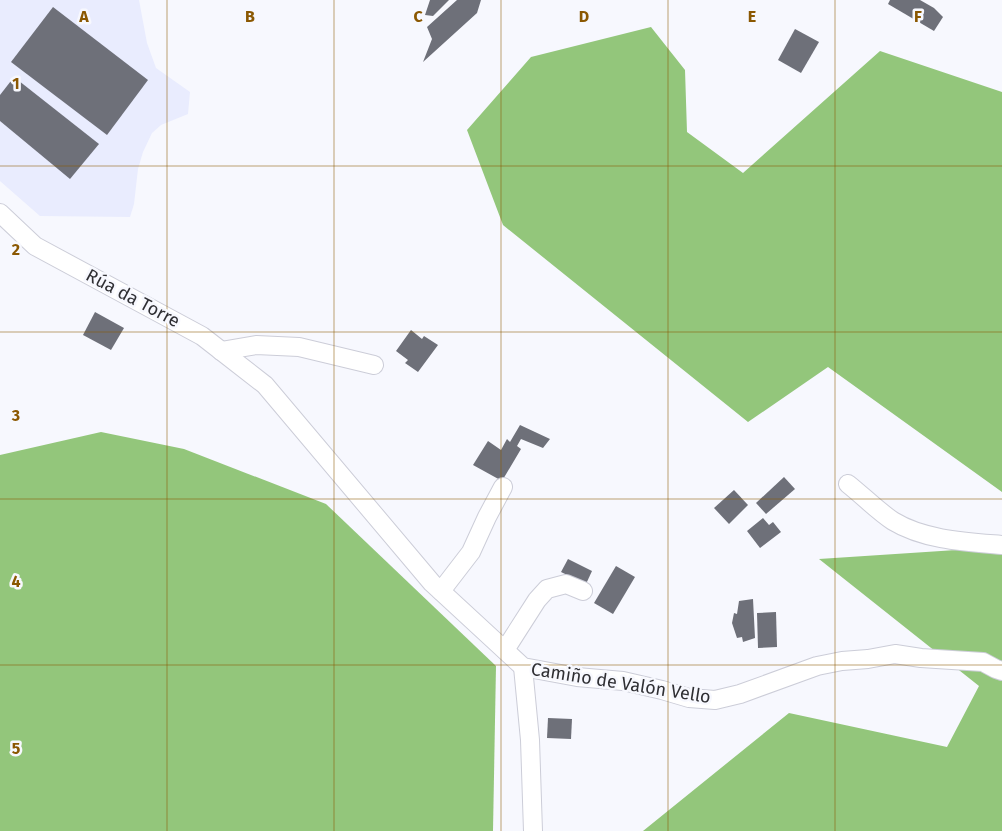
<svg xmlns="http://www.w3.org/2000/svg" width="1002" height="831" viewBox="0 0 1002 831" font-family="'Fira Sans',sans-serif">
<rect width="100%" height="100%" fill="#f7f8fe"/>
<!-- built -->
<path fill="#e9ecfe" d="M0,0h139l8,43 9,25 34,24 -2,22 -27,11 -9,8 -9,19 -5,17 -4,35 -4,13 -90,-1 -40,-35z"/>
<!-- forest -->
<g fill="#93c67b">
<path d="M651,27l34,43 2,62 56,41 137,-122 122,41v400l-174,-125 -80,55 -245,-197 -36,-95 64,-73z"/>
<path d="M101,432l83,17 142,55 170,162 -3,165h-493v-376z"/>
<path d="M1002,547v284h-359l146,-118 158,34 32,-61 -160,-127z"/>
</g>
<!-- building -->
<g fill="#6e7079">
<path d="M430,0h19l-16,16 -8,-1z"/>
<path d="M457,0h24l-4,13 -54,49 9,-23 -5,-12z"/>
<path d="M890,0h30l14,8 9,9 -9,14 -46,-27z"/>
<path d="M53,7l95,73 -41,55 -96,-73z"/>
<path d="M795,29l24,13 -18,31 -23,-13z"/>
<path d="M14,77l85,67 -29,35 -70,-58v-26z"/>
<path d="M95,312l29,16 -13,22 -28,-15z"/>
<path d="M411,330l11,9 2,-3 14,9 -20,27 -13,-9 3,-3 -12,-9z"/>
<path d="M520,425l30,14 -7,9 -22,-9 -4,7 4,3 -19,32 -29,-16 15,-24 13,9 6,-11 3,3z"/>
<path d="M784,477l11,12 -29,25 -10,-11z"/>
<path d="M734,490l14,15 -19,19 -15,-16z"/>
<path d="M763,518l6,7 4,-3 8,10 -21,16 -13,-17z"/>
<path d="M568,559l24,12 -6,13 -25,-12z"/>
<path d="M616,566l19,11 -22,37 -19,-11z"/>
<path d="M753,599l2,39 -12,4 -1,-5 -5,1 -5,-15 2,-10 3,1 2,-13z"/>
<path d="M776,612l1,35 -19,1 -1,-35z"/>
<path d="M548,718l24,1 -1,20 -24,-1z"/>
</g>
<g fill="none" stroke-linecap="round" stroke-linejoin="round">
<!-- minor casing -->
<g stroke="#cccdd8" stroke-width="20">
<g id="minor">
<path d="M0,213l35,33 167,90 63,49 167,198 91,84 54,10 46,4 39,9 27,8 26,2 25,-6 77,-28 25,-5 26,-2 27,-5 26,4 62,4 13,7 6,2"/>
<path d="M221,351l35,-6 43,2 75,18"/>
<path d="M848,484c14,11 31,28 45,37 31,19 73,21 109,24"/>
<path d="M441,591l30,-39 16,-35 16,-30"/>
<path d="M505,650l32,-50 10,-11 19,-5 17,7"/>
<path d="M523,667l7,73 3,91"/>
</g>
</g>
<!-- minor -->
<use href="#minor" stroke="#fff" stroke-width="18"/>
</g>
<!-- grid -->
<path fill="none" stroke="#8b5802" stroke-width="1" stroke-opacity="0.55" d="M167,0v831M334,0v831M501,0v831M668,0v831M835,0v831M0,166h1002M0,332h1002M0,499h1002M0,665h1002"/>
<g text-anchor="middle" stroke-width="5" stroke-linejoin="round" paint-order="stroke">
<!-- street labels -->
<g font-size="18" fill="#2f2f33" stroke="#f7f8fe">
<text transform="translate(133 298) rotate(28)" y="6">Rúa da Torre</text>
<text transform="translate(621 683) rotate(9)" y="6">Camiño de Valón Vello</text>
</g>
</g>
<g font-size="16" text-anchor="middle" font-weight="bold" fill="#8b5802" stroke="#f7f8fe" stroke-width="5" stroke-linejoin="round" paint-order="stroke">
<text x="84" y="22">A</text>
<text x="250" y="22">B</text>
<text x="418" y="22">C</text>
<text x="584" y="22">D</text>
<text x="752" y="22">E</text>
<text x="918" y="22">F</text>
<text x="16" y="89">1</text>
<text x="16" y="255">2</text>
<text x="16" y="421">3</text>
<text x="16" y="587">4</text>
<text x="16" y="754">5</text>
</g>
</svg>
